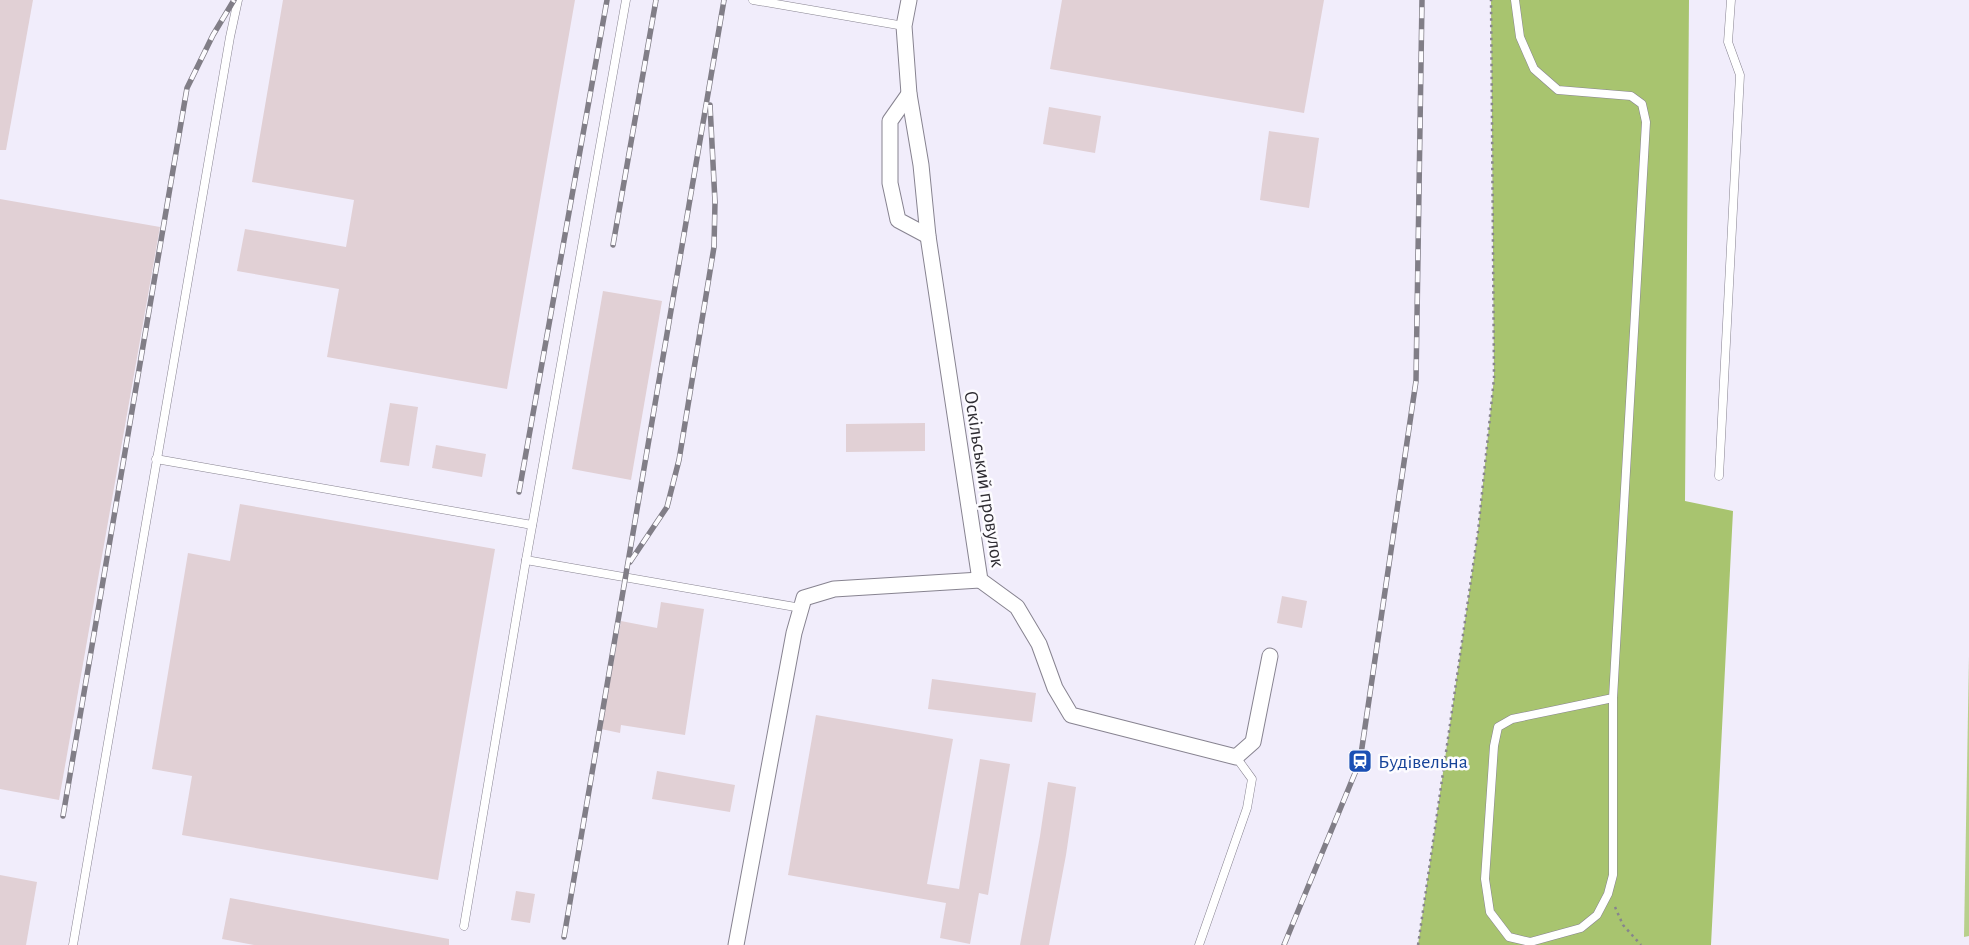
<svg xmlns="http://www.w3.org/2000/svg" width="1969" height="945" viewBox="0 0 1969 945" font-family="'Alegreya Sans',sans-serif">
<rect width="100%" height="100%" fill="#f1edfb"/>
<!-- green -->
<path fill="#b8d08c" d="M1969,656v280l-5,1z"/>
<!-- forest -->
<path fill="#a8c46f" d="M1491,0h198l-4,501 48,10 -22,434h-293l60,-414 16,-153z"/>
<!-- building -->
<g fill="#e1d0d5">
<path d="M0,0h33l-27,150h-6z"/>
<path d="M283,0h292l-68,389 -180,-32 12,-68 -102,-18 8,-42 101,18 8,-47 -102,-18z"/>
<path d="M1062,0h262l-20,113 -254,-44z"/>
<path d="M1049,107l52,9 -6,37 -52,-9z"/>
<path d="M1269,131l50,7 -10,70 -49,-8z"/>
<path d="M0,199l160,28 -101,573 -59,-11z"/>
<path d="M603,291l59,10 -31,179 -59,-11z"/>
<path d="M390,403l28,4 -9,59 -29,-4z"/>
<path d="M925,423v28l-79,1v-28z"/>
<path d="M436,445l50,9 -4,23 -50,-9z"/>
<path d="M240,504l255,45 -57,331 -256,-45 10,-59 -40,-7 36,-216 42,8z"/>
<path d="M1282,596l25,5 -5,27 -25,-5z"/>
<path d="M661,602l43,7 -19,126 -64,-10 -1,8 -19,-4 20,-108 36,7z"/>
<path d="M932,679l104,14 -4,29 -104,-13z"/>
<path d="M816,715l137,24 -26,145 32,5 21,-130 30,5 -22,131 -9,-2 -9,51 -30,-6 6,-35 -158,-28z"/>
<path d="M657,771l78,14 -5,27 -78,-13z"/>
<path d="M1048,782l28,5 -10,68 -17,90h-29l20,-109z"/>
<path d="M0,875l37,7 -11,63h-26z"/>
<path d="M516,891l19,3 -5,29 -19,-3z"/>
<path d="M230,898l219,41v6h-195l-32,-6z"/>
</g>
<g fill="none" stroke-linecap="round" stroke-linejoin="round">
<!-- service casing -->
<g stroke="#878390" stroke-width="9">
<g id="service">
<path d="M626,0l-100,560 275,48"/>
<path d="M753,0l151,26"/>
<path d="M1515,0l5,37 14,32 24,21 73,6 11,8 4,18 -33,576v177l-5,19 -11,21 -16,13 -51,14 -21,-5 -19,-25 -5,-33 9,-133 4,-19 14,-8 101,-21"/>
<path d="M156,459l376,66"/>
<path d="M1719,476l21,-401 -12,-33 3,-42"/>
<path d="M464,926l62,-366"/>
<path d="M73,945l157,-908 8,-37"/>
<path d="M1199,945l48,-137 5,-29 -16,-22"/>
</g>
</g>
<!-- minor casing -->
<g stroke="#878390" stroke-width="17">
<g id="minor">
<path d="M909,0l-5,26 5,68 12,71 7,71 52,344 37,27 22,37 16,44 16,27 165,42 17,-15 17,-86"/>
<path d="M909,94l-19,27v62l8,37 30,16"/>
<path d="M736,945l58,-312 10,-35 30,-9 146,-9"/>
</g>
</g>
<!-- path -->
<g stroke="#87848e" stroke-width="2.5" stroke-dasharray="2.5 4" stroke-linecap="butt">
<path d="M1615,907l8,18 18,20"/>
<path d="M1418,945l60,-414 16,-153 -3,-378"/>
</g>
<!-- service -->
<use href="#service" stroke="#fff" stroke-width="8"/>
<!-- minor -->
<use href="#minor" stroke="#fff" stroke-width="15"/>
<!-- rail casing -->
<g stroke="#817e87" stroke-width="5.5">
<g id="rail">
<path d="M613,245l43,-245"/>
<path d="M519,492l88,-492"/>
<path d="M630,562l37,-55 12,-47 35,-213 1,-45 -5,-97"/>
<path d="M63,816l124,-728 26,-53 21,-35"/>
<path d="M564,937l160,-937"/>
<path d="M1284,945l76,-184 56,-380 6,-381"/>
</g>
</g>
<!-- rail -->
<use href="#rail" stroke="#fdfcff" stroke-width="4" stroke-dasharray="11" stroke-linecap="butt"/>
</g>
<!-- icons -->
<defs>
<g id="station-square" transform="scale(1.25)"><rect x="-9" y="-9" width="18" height="18" rx="4" fill="#1a4fb4" stroke="#fdfcff"/><path d="M-3-6H3Q5-6 5-4V2Q5 4 3 4L4.5 6H3L1.5 4h-3L-3 6H-4.5L-3 4Q-5 4-5 2V-4Q-5-6-3-6ZM-3.5-4v3h7v-3ZM-3.5 1v1.5H-2V1ZM2 1v1.5H3.5V1Z" fill="#fff"/></g>
</defs>
<g fill-rule="evenodd">
<use href="#station-square" x="1360" y="761"/>
</g>
<g text-anchor="middle" stroke-width="5" stroke-linejoin="round" paint-order="stroke">
<!-- street labels -->
<g font-size="20" fill="#2f2d33" stroke="#fdfcff">
<text transform="translate(985 479) rotate(81)" y="7">Оскільський провулок</text>
</g>
<!-- transit labels -->
<g font-size="20" fill="#164399" stroke="#fdfcff" text-anchor="start">
<text x="1378" y="768">Будівельна</text>
</g>
</g>
</svg>
